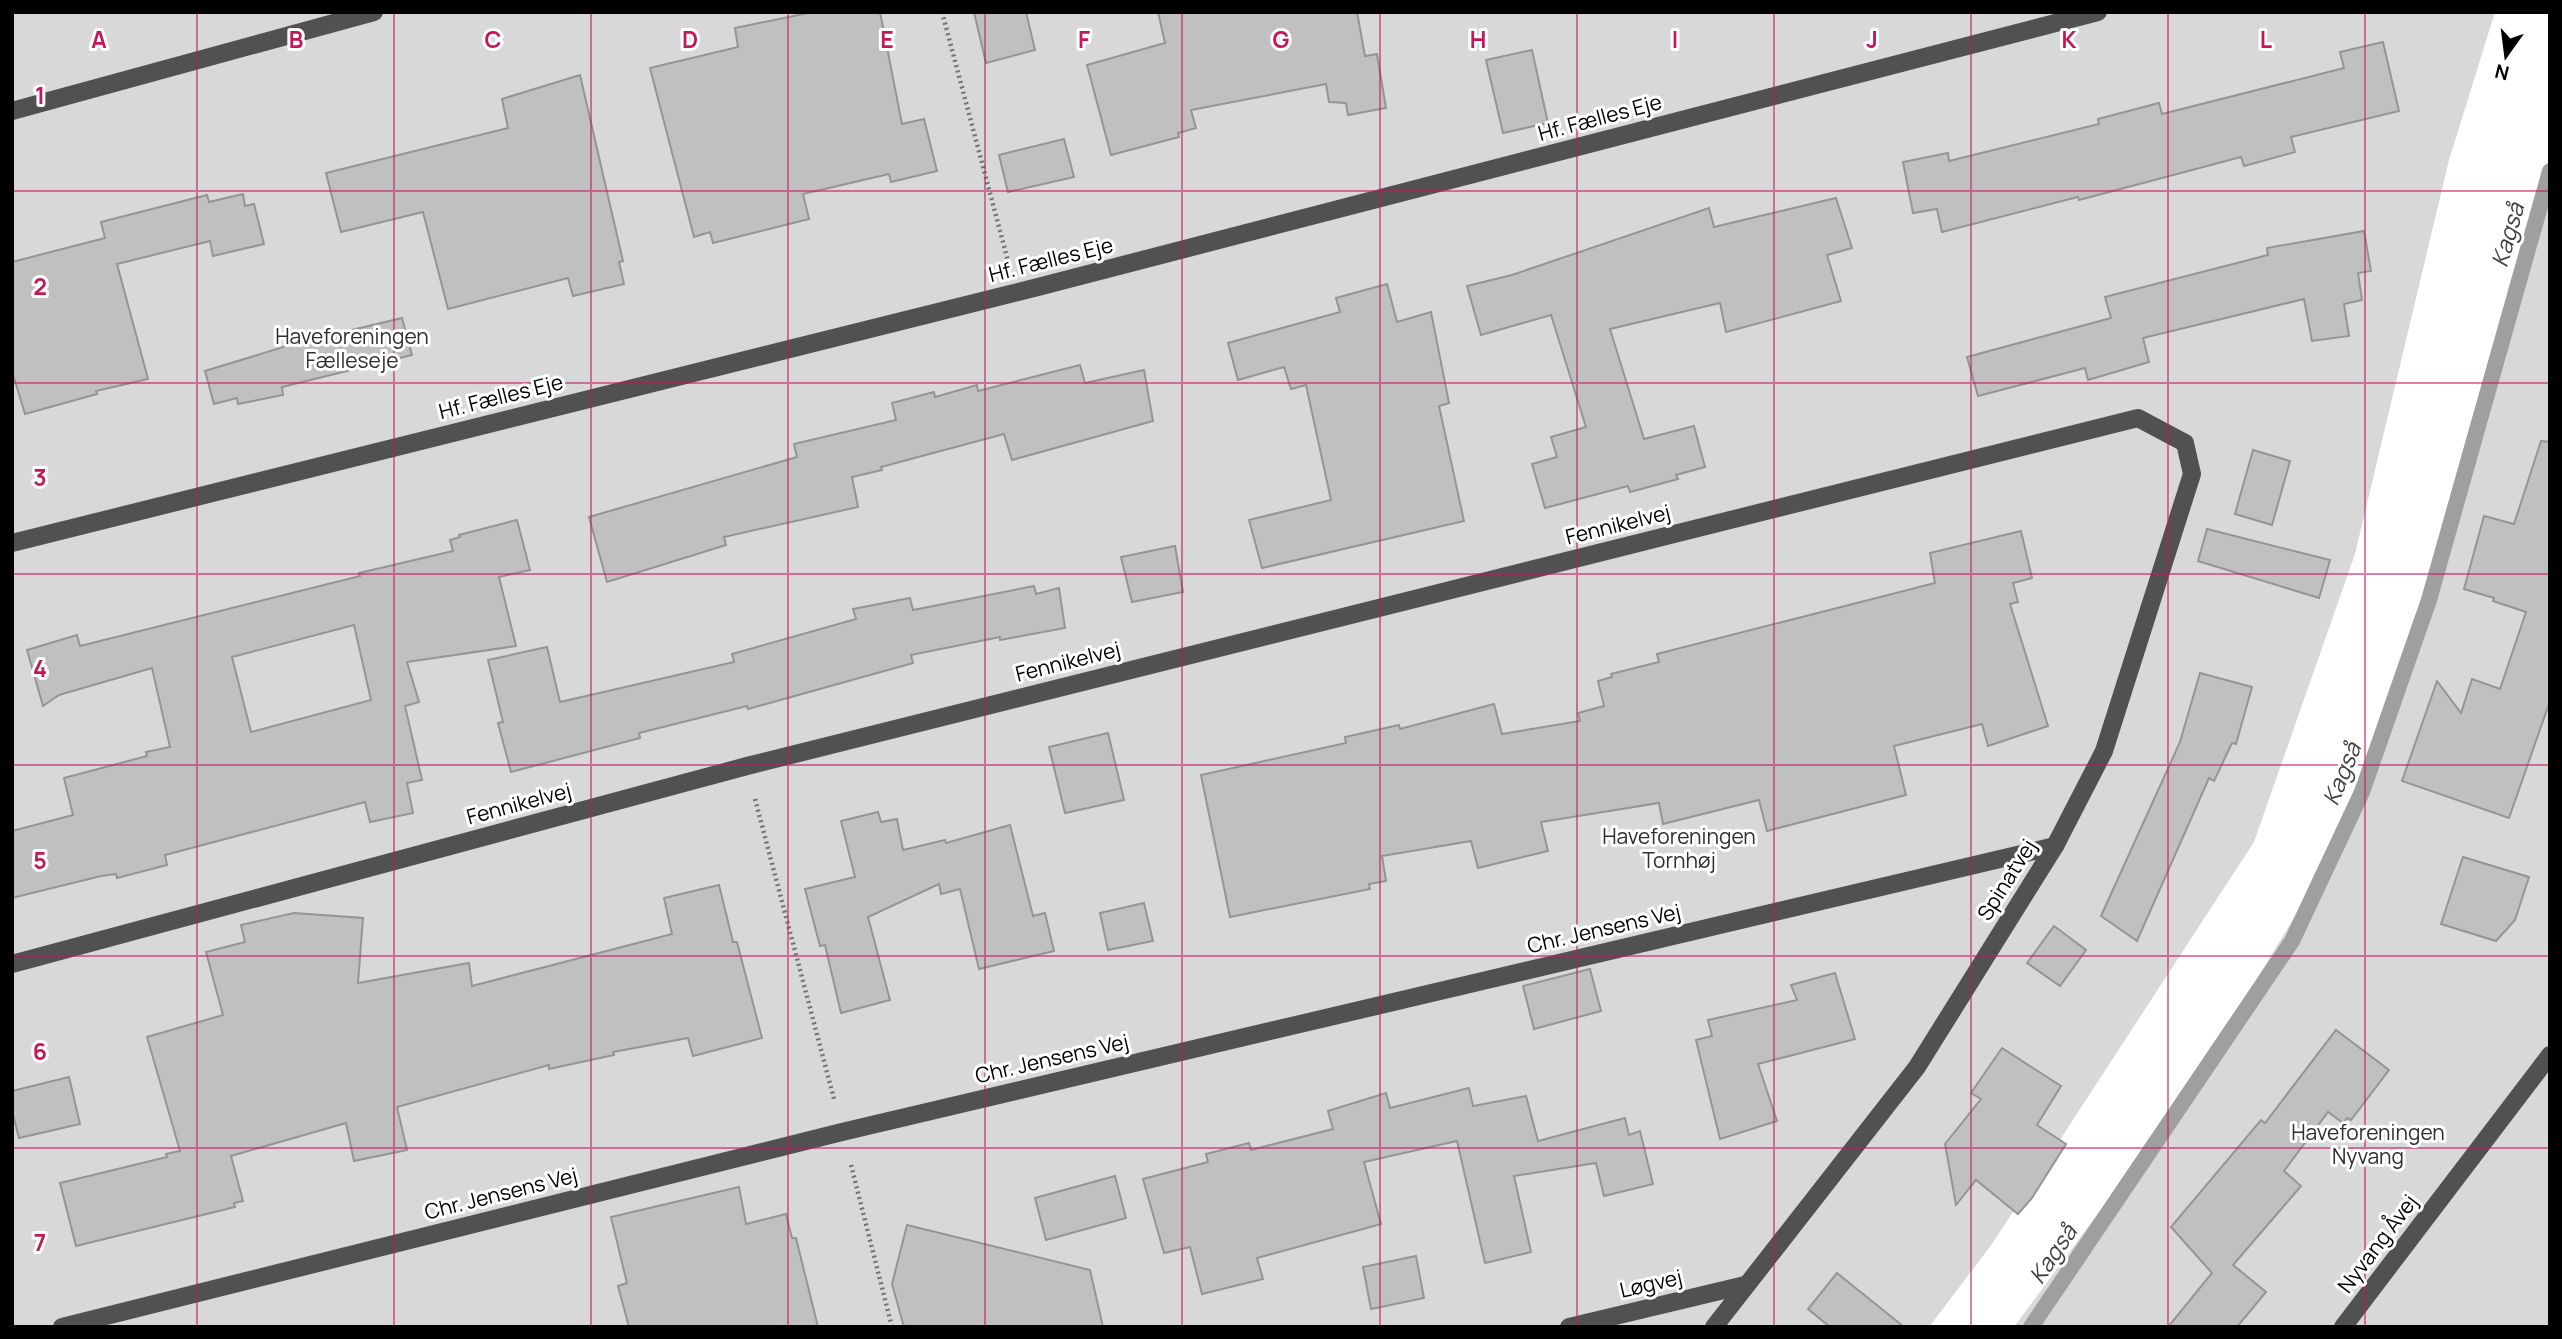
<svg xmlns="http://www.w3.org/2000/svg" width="2562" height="1339" viewBox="0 0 2562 1339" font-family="Manrope,sans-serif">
<rect width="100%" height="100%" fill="#fff"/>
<!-- green -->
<g fill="#d8d8d8">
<path d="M12,12h2483l-46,148 -94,394 -101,288 -262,402 -63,83h-1917z"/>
<path d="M2550,158v1169h-536l173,-234 168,-275 134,-444z"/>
</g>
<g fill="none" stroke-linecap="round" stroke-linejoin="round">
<!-- stream -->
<path stroke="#9f9f9f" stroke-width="16" d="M2031,1327l261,-386 70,-149 67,-192 121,-429"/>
</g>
<!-- building -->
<g fill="#c0c0c0" stroke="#959595" stroke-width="2" fill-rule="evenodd">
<path d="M813,12h67l22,112 22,-5 13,52 -46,11 -2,-8 -86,20 6,25 -96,24 -3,-11 -16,5 -44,-169 88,-21 -3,-19z"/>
<path d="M974,12h52l9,38 -49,13z"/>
<path d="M1158,12h199l8,44 12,-2 9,54 -38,7 -2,-12 -17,-1 -3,-18 -135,26 5,18 -18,5 1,4 -68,18 -24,-90 78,-22z"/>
<path d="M2383,42l16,69 -108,26 4,15 -51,14 -3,-9 -162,43 -1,-3 -136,35 -5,-23 -24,4 -10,-51 45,-9 1,8 150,-37 -1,-5 61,-16 3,11 182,-46 -4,-16z"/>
<path d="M1532,50l16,73 -45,10 -17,-73z"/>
<path d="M580,75l43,186 -4,1 5,22 -51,12 -5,-18 -120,31 -25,-97 -82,20 -15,-59 182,-45 -6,-29z"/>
<path d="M1064,139l10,38 -66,15 -9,-37z"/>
<path d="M243,194l2,12 9,-2 10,40 -51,12 -3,-15 -93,23 31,115 -52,12 1,3 -72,20 -13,-43v-109l93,-24 -4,-16 106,-27 2,7z"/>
<path d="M1836,198l16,50 -25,7 14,46 -115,31 -6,-29 -110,26 34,110 50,-13 11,41 -29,8 2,4 -48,13 -2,-6 -83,22 -13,-44 25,-7 -6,-20 35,-10 -35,-112 -70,20 -14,-49 45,-11 197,-67 5,19z"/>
<path d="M2364,231l7,40 -13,2 4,27 -18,4 5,32 -37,5 -8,-42 -161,39 6,24 -61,18 -3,-12 -107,28 -11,-39 144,-39 -6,-21 163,-42 -1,-7z"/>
<path d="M1387,284l10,38 34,-10 18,91 -10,3 25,115 -202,47 -13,-48 82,-20 -25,-115 -15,4 -7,-22 -46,13 -10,-37 112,-31 -4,-14z"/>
<path d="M402,318l10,37 -130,32 1,8 -45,9 -1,-6 -23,6 -9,-33 88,-27z"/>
<path d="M1080,365l5,18 59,-13 9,51 -141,39 -8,-26 -123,33 1,3 -30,7 6,30 -134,30 2,8 -119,37 -18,-65 208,-60 -3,-13 102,-24 -4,-17 42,-11 1,5 42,-12 1,6z"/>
<path d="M2541,441l9,1v259l-41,117 -107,-37 35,-100 24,32 11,-34 28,10 26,-77 -33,-11 1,-3 -30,-9 20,-73 30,8z"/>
<path d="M2253,450l37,11 -18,64 -37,-11z"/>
<path d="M517,520l13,50 -31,7 17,69 -109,16 12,40 -14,4 17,74 -15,3 6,30 -43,9 -5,-20 -200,53 2,10 -50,13 -1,-4 -15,2 -89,22v-67l61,-16 -9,-37 83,-22 -1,-4 24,-5 -18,-79 -93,27 -16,11 -16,-56 50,-15 3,11 280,-70 -1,-3 94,-22 -3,-11 10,-3 -1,-2zM354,625l17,75 -120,32 -19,-75z"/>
<path d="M2207,529l123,31 -11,38 -121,-37z"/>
<path d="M2021,531l11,47 -19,5 5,19 -8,2 38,122 -60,20 -6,-22 -88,22 12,49 -139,36 -8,-31 -96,24 -4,-21 -118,19 7,29 -70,17 -7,-27 -89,15 4,25 -17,3 1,5 -140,28 -29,-142 145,-32 -1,-6 54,-12 1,4 94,-25 8,30 78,-13 -2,-8 26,-7 -6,-25 14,-4 -1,-3 48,-12 -2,-8 278,-71 -5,-30z"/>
<path d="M1175,546l8,46 -51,10 -11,-45z"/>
<path d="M1034,586l2,8 23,-6 6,40 -65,12v-3l-89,18 2,8 -165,46 -1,-3 -108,27 1,5 -129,34 -13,-49 5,-1 -15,-62 59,-13 13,55 174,-40 -2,-8 124,-35 -3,-10 57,-11 3,12z"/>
<path d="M2200,673l52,14 -16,57 -4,-1 -18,38 -5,-3 -72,163 -36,-25 79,-174z"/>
<path d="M1108,733l16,67 -59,13 -16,-66z"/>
<path d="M878,812l3,10 16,-3 6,31 42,-10 1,3 64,-18 23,91 12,-3 9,38 -75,18 -19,-80 -19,5 -2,-10 -71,33 22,83 -49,13 -16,-68 -5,1 -15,-57 50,-12 -14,-56z"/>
<path d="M2463,857l66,20 -14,43 -19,21 -55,-17z"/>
<path d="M719,885l14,57h4l25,96 -69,18 -5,-18 -75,14 1,3 -65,14v-4l-152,42 10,43 -53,11 -8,-38 -115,33 12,45 -9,2 1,4 -159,39 -16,-63 107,-26 -1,-3 14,-3 -33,-114 76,-22 -17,-63 39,-10 -4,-17 53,-12 69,5 -5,65 111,-20 3,23 200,-52 -8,-36z"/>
<path d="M1144,903l9,38 -45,9 -8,-37z"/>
<path d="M2054,926l32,24 -26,36 -33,-23z"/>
<path d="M1590,969l11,42 -67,18 -11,-43z"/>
<path d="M1835,973l20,66 -97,25 19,57 -57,18 -24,-99 16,-4 -4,-16 89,-20 -6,-15z"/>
<path d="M2336,1030l53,40 -38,50 -4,-2 -4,5 -15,-11 -44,59 17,15 -68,79 33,27 -29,35h-69l44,-54 -41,-46 90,-107 4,3z"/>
<path d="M2002,1048l59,38 -24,39 29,19 -34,54 -14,16 -42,-34 -20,25 -11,-61 36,-45 -10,-6z"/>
<path d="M69,1077l11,47 -61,14 -7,-27v-20z"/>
<path d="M1469,1088l4,18 53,-10 12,45 87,-23 4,17 11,-4 13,53 -49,12 -8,-33 -82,13 17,76 -46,11 -28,-122 -93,21 17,62 -124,34 6,21 -61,15 -12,-47 -26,6 -21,-74 65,-17 -2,-8 43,-11 2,7 82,-21 -5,-18 58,-18 4,15z"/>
<path d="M1115,1176l11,42 -80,22 -11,-42z"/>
<path d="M739,1187l7,37 40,-10 6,24h4l22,89h-189l-11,-41 9,-3 -16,-66z"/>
<path d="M907,1225l183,45 13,57h-199l-12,-43z"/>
<path d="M1416,1256l8,42 -53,11 -8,-42z"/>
<path d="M1837,1273l67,54h-74l-22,-18z"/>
</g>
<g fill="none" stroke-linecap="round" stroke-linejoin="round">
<!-- path -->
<g stroke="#737373" stroke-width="4.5" stroke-dasharray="2 3.5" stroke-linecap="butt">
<path d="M942,12l66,249"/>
<path d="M755,799l79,300"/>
<path d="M851,1165l41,162"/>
</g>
<!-- minor -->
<g stroke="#515151" stroke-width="18">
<path d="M12,111l362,-99"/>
<path d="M12,543l1026,-256 1060,-275"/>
<path d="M12,964l735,-198 1391,-348 47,25 7,31 -88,277 -49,95 -138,221 -203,260"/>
<path d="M62,1327l780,-195 1213,-286"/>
<path d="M1569,1327l176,-42"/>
<path d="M2343,1327l207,-272"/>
</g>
</g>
<!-- grid -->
<path fill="none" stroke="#c2185b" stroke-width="2" stroke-opacity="0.55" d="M197,12v1315M394,12v1315M591,12v1315M788,12v1315M985,12v1315M1182,12v1315M1380,12v1315M1577,12v1315M1774,12v1315M1971,12v1315M2168,12v1315M2365,12v1315M12,191h2538M12,383h2538M12,574h2538M12,765h2538M12,956h2538M12,1148h2538"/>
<g text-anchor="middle" stroke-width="6" stroke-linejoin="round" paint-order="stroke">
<!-- street labels -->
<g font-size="21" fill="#000" stroke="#fff">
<text transform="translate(1600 118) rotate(-15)" y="7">Hf. Fælles Eje</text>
<text transform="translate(1051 260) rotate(-14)" y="7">Hf. Fælles Eje</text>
<text transform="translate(501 397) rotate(-14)" y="7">Hf. Fælles Eje</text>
<text transform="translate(1618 525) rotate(-14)" y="7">Fennikelvej</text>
<text transform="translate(1068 662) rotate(-14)" y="7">Fennikelvej</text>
<text transform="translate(519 804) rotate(-15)" y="7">Fennikelvej</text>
<text transform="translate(2007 880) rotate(-58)" y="7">Spinatvej</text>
<text transform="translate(1604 929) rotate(-13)" y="7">Chr. Jensens Vej</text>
<text transform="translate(1052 1059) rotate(-13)" y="7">Chr. Jensens Vej</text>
<text transform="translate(501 1194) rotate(-14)" y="7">Chr. Jensens Vej</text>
<text transform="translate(2378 1244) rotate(-53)" y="7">Nyvang Åvej</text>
<text transform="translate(1651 1284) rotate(-13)" y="7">Løgvej</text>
</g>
<!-- park labels -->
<g font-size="21" fill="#2f2f2f" stroke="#fff">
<text x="352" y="344">Haveforeningen<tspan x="352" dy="24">Fælleseje</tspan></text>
<text x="1679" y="844">Haveforeningen<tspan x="1679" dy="24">Tornhøj</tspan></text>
<text x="2368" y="1140">Haveforeningen<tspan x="2368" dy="24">Nyvang</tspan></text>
</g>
<!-- water labels -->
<g font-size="23" font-style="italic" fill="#404040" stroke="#fff">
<text transform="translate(2508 235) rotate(-74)" y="8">Kagså</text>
<text transform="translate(2342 774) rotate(-68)" y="8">Kagså</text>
<text transform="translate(2053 1254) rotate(-56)" y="8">Kagså</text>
</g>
</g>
<g font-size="23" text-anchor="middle" font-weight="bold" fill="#c2185b" stroke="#fff" stroke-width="6" stroke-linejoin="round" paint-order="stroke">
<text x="99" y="48">A</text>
<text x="296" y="48">B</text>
<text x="493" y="48">C</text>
<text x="690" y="48">D</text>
<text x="887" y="48">E</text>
<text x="1084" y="48">F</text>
<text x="1281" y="48">G</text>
<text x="1478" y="48">H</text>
<text x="1675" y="48">I</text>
<text x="1872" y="48">J</text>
<text x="2069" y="48">K</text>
<text x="2266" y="48">L</text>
<text x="40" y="104">1</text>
<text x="40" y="295">2</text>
<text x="40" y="486">3</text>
<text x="40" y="677">4</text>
<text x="40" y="869">5</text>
<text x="40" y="1060">6</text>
<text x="40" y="1251">7</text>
</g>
<!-- border -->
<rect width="2562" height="1339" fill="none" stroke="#000000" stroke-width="28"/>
<!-- north arrow -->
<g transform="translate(2506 56) rotate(194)" stroke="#ffffff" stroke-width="5" paint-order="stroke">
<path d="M0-5L12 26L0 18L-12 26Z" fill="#000000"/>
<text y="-10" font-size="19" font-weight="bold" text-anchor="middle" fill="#000000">N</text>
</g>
</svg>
